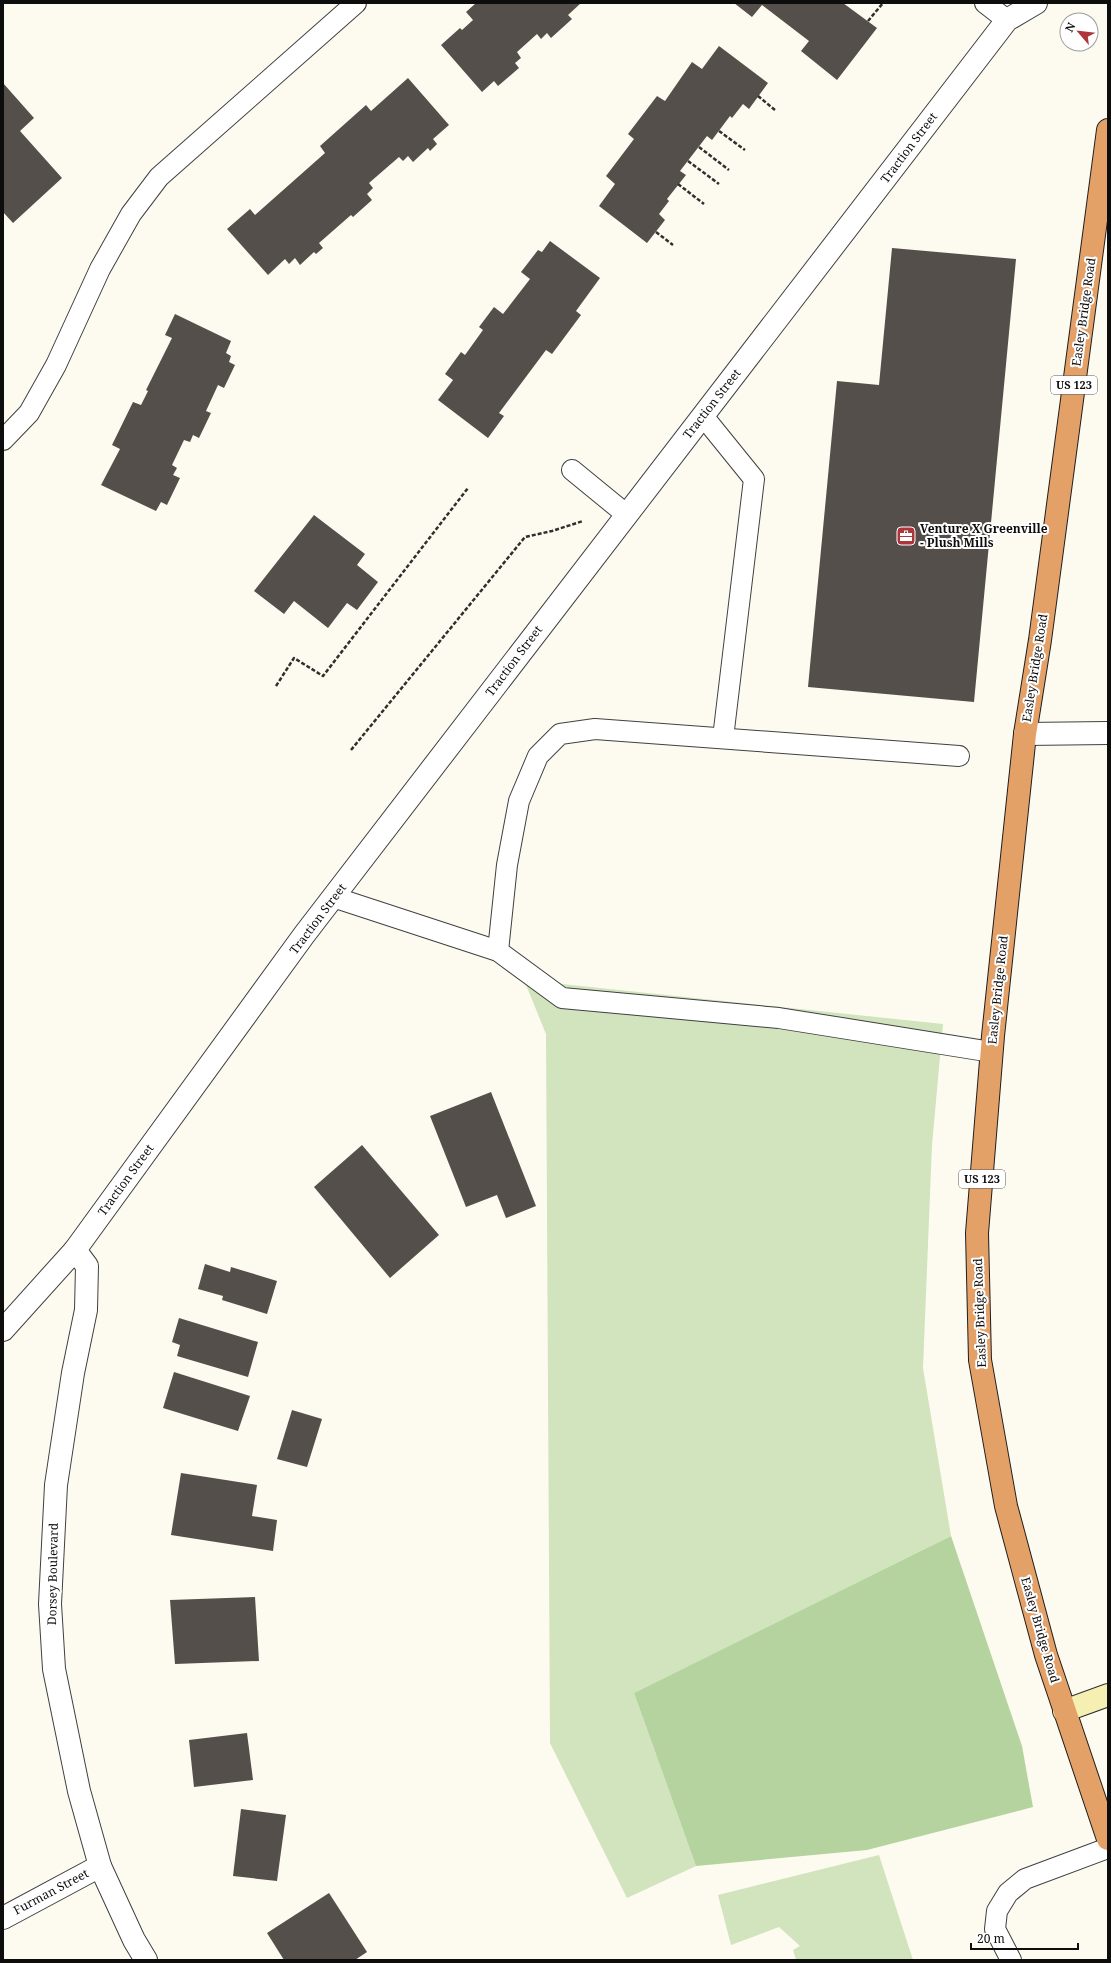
<svg xmlns="http://www.w3.org/2000/svg" width="1111" height="1963" viewBox="0 0 1111 1963" font-family="'Noto Serif',serif">
<rect width="100%" height="100%" fill="#fdfbf0"/>
<!-- green -->
<g fill="#d1e4bd">
<path d="M524,980l419,44 -11,121 -9,223 28,168 -317,157 62,173 -69,32 -77,-155 -4,-709z"/>
<path d="M879,1855l34,105h-117l-3,-10 7,-4 -21,-19 -48,18 -13,-50z"/>
</g>
<!-- forest -->
<path fill="#b5d39e" d="M951,1536l71,210 11,61 -166,43 -171,16 -62,-173z"/>
<!-- building -->
<g fill="#554f4b">
<path d="M476,3h105l-13,12 4,4 -21,19 -4,-5 -6,6 -4,-5 -20,18 4,6 -6,5 4,5 -21,18 -4,-5 -12,11 -41,-47 19,-17 2,2 11,-10 -7,-8z"/>
<path d="M734,3h109l34,25 -40,52 -36,-29 8,-10 -47,-36 -10,12z"/>
<path d="M719,46l49,37 -19,26 -6,-5 -11,14 -2,-2 -18,24 -5,-4 -27,35 6,4 -19,24 2,2 -10,13 6,6 -18,23 -48,-37 16,-22 -9,-8 28,-37 -6,-5 29,-38 8,5 27,-39 10,7z"/>
<path d="M408,78l41,47 -16,14 4,5 -7,7 -2,-3 -15,14 -5,-6 -5,5 -4,-4 -30,26 4,5 -6,6 5,6 -19,17 -2,-2 -32,28 4,5 -7,6 -2,-2 -14,13 -5,-7 -6,6 -4,-5 -17,16 -41,-46 23,-20 5,6 70,-62 -5,-7 46,-41 5,6z"/>
<path d="M3,83l31,35 -14,13 42,47 -49,45 -10,-11z"/>
<path d="M550,241l50,37 -24,33 5,4 -29,39 -6,-4 -47,63 5,3 -16,22 -50,-38 15,-20 -8,-6 16,-22 4,3 18,-25 -4,-3 15,-20 9,7 27,-35 -9,-7 17,-22 4,2z"/>
<path d="M892,248l124,11 -42,443 -166,-15 29,-306 42,4z"/>
<path d="M175,314l56,27 -5,12 5,3 -2,6 6,3 -11,23 -6,-3 -12,26 5,2 -12,25 -6,-3 -3,7 -6,-2 -12,25 5,3 -4,7 7,3 -13,27 -6,-3 -5,9 -55,-26 19,-36 -8,-4 21,-43 8,3 7,-14 -2,-1 26,-52 -7,-3z"/>
<path d="M314,515l51,39 -8,11 21,17 -21,28 -10,-7 -19,25 -34,-27 -10,13 -30,-23z"/>
<path d="M491,1092l45,114 -30,12 -9,-23 -31,12 -36,-91z"/>
<path d="M362,1145l77,90 -49,43 -76,-91z"/>
<path d="M205,1264l25,8 1,-5 46,14 -10,33 -45,-14 1,-4 -25,-7z"/>
<path d="M179,1318l79,24 -10,35 -71,-21 3,-11 -8,-3z"/>
<path d="M174,1372l76,24 -12,35 -75,-23z"/>
<path d="M292,1410l30,9 -15,48 -30,-8z"/>
<path d="M181,1473l76,12 -5,31 25,4 -4,31 -102,-16z"/>
<path d="M255,1597l4,64 -84,3 -5,-64z"/>
<path d="M247,1733l6,47 -59,7 -5,-47z"/>
<path d="M241,1809l45,6 -9,66 -44,-5z"/>
<path d="M329,1893l38,59 -12,8h-71l-17,-27z"/>
</g>
<g fill="none" stroke-linecap="round" stroke-linejoin="round">
<!-- lane casing -->
<g stroke="#404040" stroke-width="22">
<g id="lane">
<path d="M985,3l22,17"/>
<path d="M703,416l51,63 -31,259"/>
<path d="M3,440l26,-27 27,-48 44,-96 31,-55 28,-37 197,-174"/>
<path d="M572,470l55,45"/>
<path d="M333,897l165,54 64,47 217,20 213,34"/>
<path d="M498,951l9,-86 12,-64 19,-45 22,-22 35,-5 364,27"/>
<path d="M1011,1960l-16,-31 2,-18 11,-18 17,-14 83,-31"/>
</g>
</g>
<!-- street casing -->
<g stroke="#404040" stroke-width="24">
<g id="street">
<path d="M1025,734l83,-1"/>
<path d="M75,1250l12,16 -1,44 -13,63 -17,112 -6,119 4,65 25,122 21,75 34,74 12,20"/>
<path d="M3,1330l72,-80 229,-315 703,-915 29,-17"/>
<path d="M3,1918l97,-52"/>
</g>
</g>
<!-- secondary casing -->
<g stroke="#2f2f2f" stroke-width="24">
<path id="secondary" d="M1064,1711l44,-16"/>
</g>
<!-- highway casing -->
<g stroke="#1e1e1e" stroke-width="24">
<path id="highway" d="M1108,130l-68,510 -15,94 -32,302 -16,197 3,127 26,146 40,149 62,184"/>
</g>
<!-- path -->
<g stroke="#2f2f2f" stroke-width="2.5" stroke-dasharray="4 2" stroke-linecap="butt">
<path d="M868,21l15,-18"/>
<path d="M758,96l17,14"/>
<path d="M719,131l26,19"/>
<path d="M699,147l30,23"/>
<path d="M688,161l31,23"/>
<path d="M678,184l26,20"/>
<path d="M656,232l17,13"/>
<path d="M276,686l18,-28 29,18 145,-188"/>
<path d="M351,750l174,-213 27,-6 31,-10"/>
</g>
<!-- lane -->
<use href="#lane" stroke="#fff" stroke-width="20"/>
<!-- street -->
<use href="#street" stroke="#fff" stroke-width="22"/>
<!-- secondary -->
<use href="#secondary" stroke="#f6efb2" stroke-width="22"/>
<!-- highway -->
<use href="#highway" stroke="#e4a167" stroke-width="22"/>
</g>
<!-- icons -->
<defs>
<g id="office-square" transform="scale(1)"><rect x="-9" y="-9" width="18" height="18" rx="4" fill="#ae3539" stroke="#fff"/><path d="M-6-3h4V-5.5h4V-3h4V5H-6ZM-1-4.5V-3h2v-1.5ZM-6 0V1H6V0Z" fill="#fff"/></g>
</defs>
<g fill-rule="evenodd">
<use href="#office-square" x="906" y="536"/>
</g>
<g text-anchor="middle" stroke-width="4" stroke-linejoin="round" paint-order="stroke">
<!-- shield labels -->
<g fill="#fff" stroke="#565656" stroke-width="1">
<rect x="1051" y="376" width="46" height="18" rx="3"/>
<rect x="959" y="1170" width="46" height="18" rx="3"/>
</g>
<g font-size="11" font-weight="bold" fill="#0d0d0d">
<text x="1074" y="389">US 123</text>
<text x="982" y="1183">US 123</text>
</g>
<!-- street labels -->
<g font-size="12" fill="#0d0d0d" stroke="#fff">
<text transform="translate(909 148) rotate(-53)" y="4">Traction Street</text>
<text transform="translate(1084 312) rotate(-82)" y="4">Easley Bridge Road</text>
<text transform="translate(712 404) rotate(-52)" y="4">Traction Street</text>
<text transform="translate(514 661) rotate(-53)" y="4">Traction Street</text>
<text transform="translate(1035 668) rotate(-81)" y="4">Easley Bridge Road</text>
<text transform="translate(318 919) rotate(-53)" y="4">Traction Street</text>
<text transform="translate(998 990) rotate(-84)" y="4">Easley Bridge Road</text>
<text transform="translate(126 1180) rotate(-54)" y="4">Traction Street</text>
<text transform="translate(980 1313) rotate(-92)" y="4">Easley Bridge Road</text>
<text transform="translate(53 1574) rotate(-89)" y="4">Dorsey Boulevard</text>
<text transform="translate(1040 1630) rotate(74)" y="4">Easley Bridge Road</text>
<text transform="translate(51 1892) rotate(-28)" y="4">Furman Street</text>
</g>
<!-- poi labels -->
<g font-size="12" font-weight="bold" fill="#0d0d0d" stroke="#fff" text-anchor="start">
<text x="920" y="533">Venture X Greenville<tspan x="920" dy="14">- Plush Mills</tspan></text>
</g>
</g>
<!-- border -->
<rect width="1111" height="1963" fill="none" stroke="#0d0d0d" stroke-width="8"/>
<!-- north arrow -->
<g transform="translate(1079 32) rotate(298)"><circle r="19" fill="#ffffff" stroke="#9e9e9e"/>
<path d="M0-3L7 15L0 10L-7 15Z" fill="#ae3539"/>
<text y="-6" font-size="11" font-weight="bold" text-anchor="middle" fill="#0d0d0d">N</text>
</g>
<!-- scale -->
<path d="M971 1943v6h107v-6" fill="none" stroke="#0d0d0d" stroke-width="2"/>
<text x="977" y="1943" font-size="12" fill="#0d0d0d" stroke="#ffffff" stroke-width="3" paint-order="stroke">20 m</text>
</svg>
